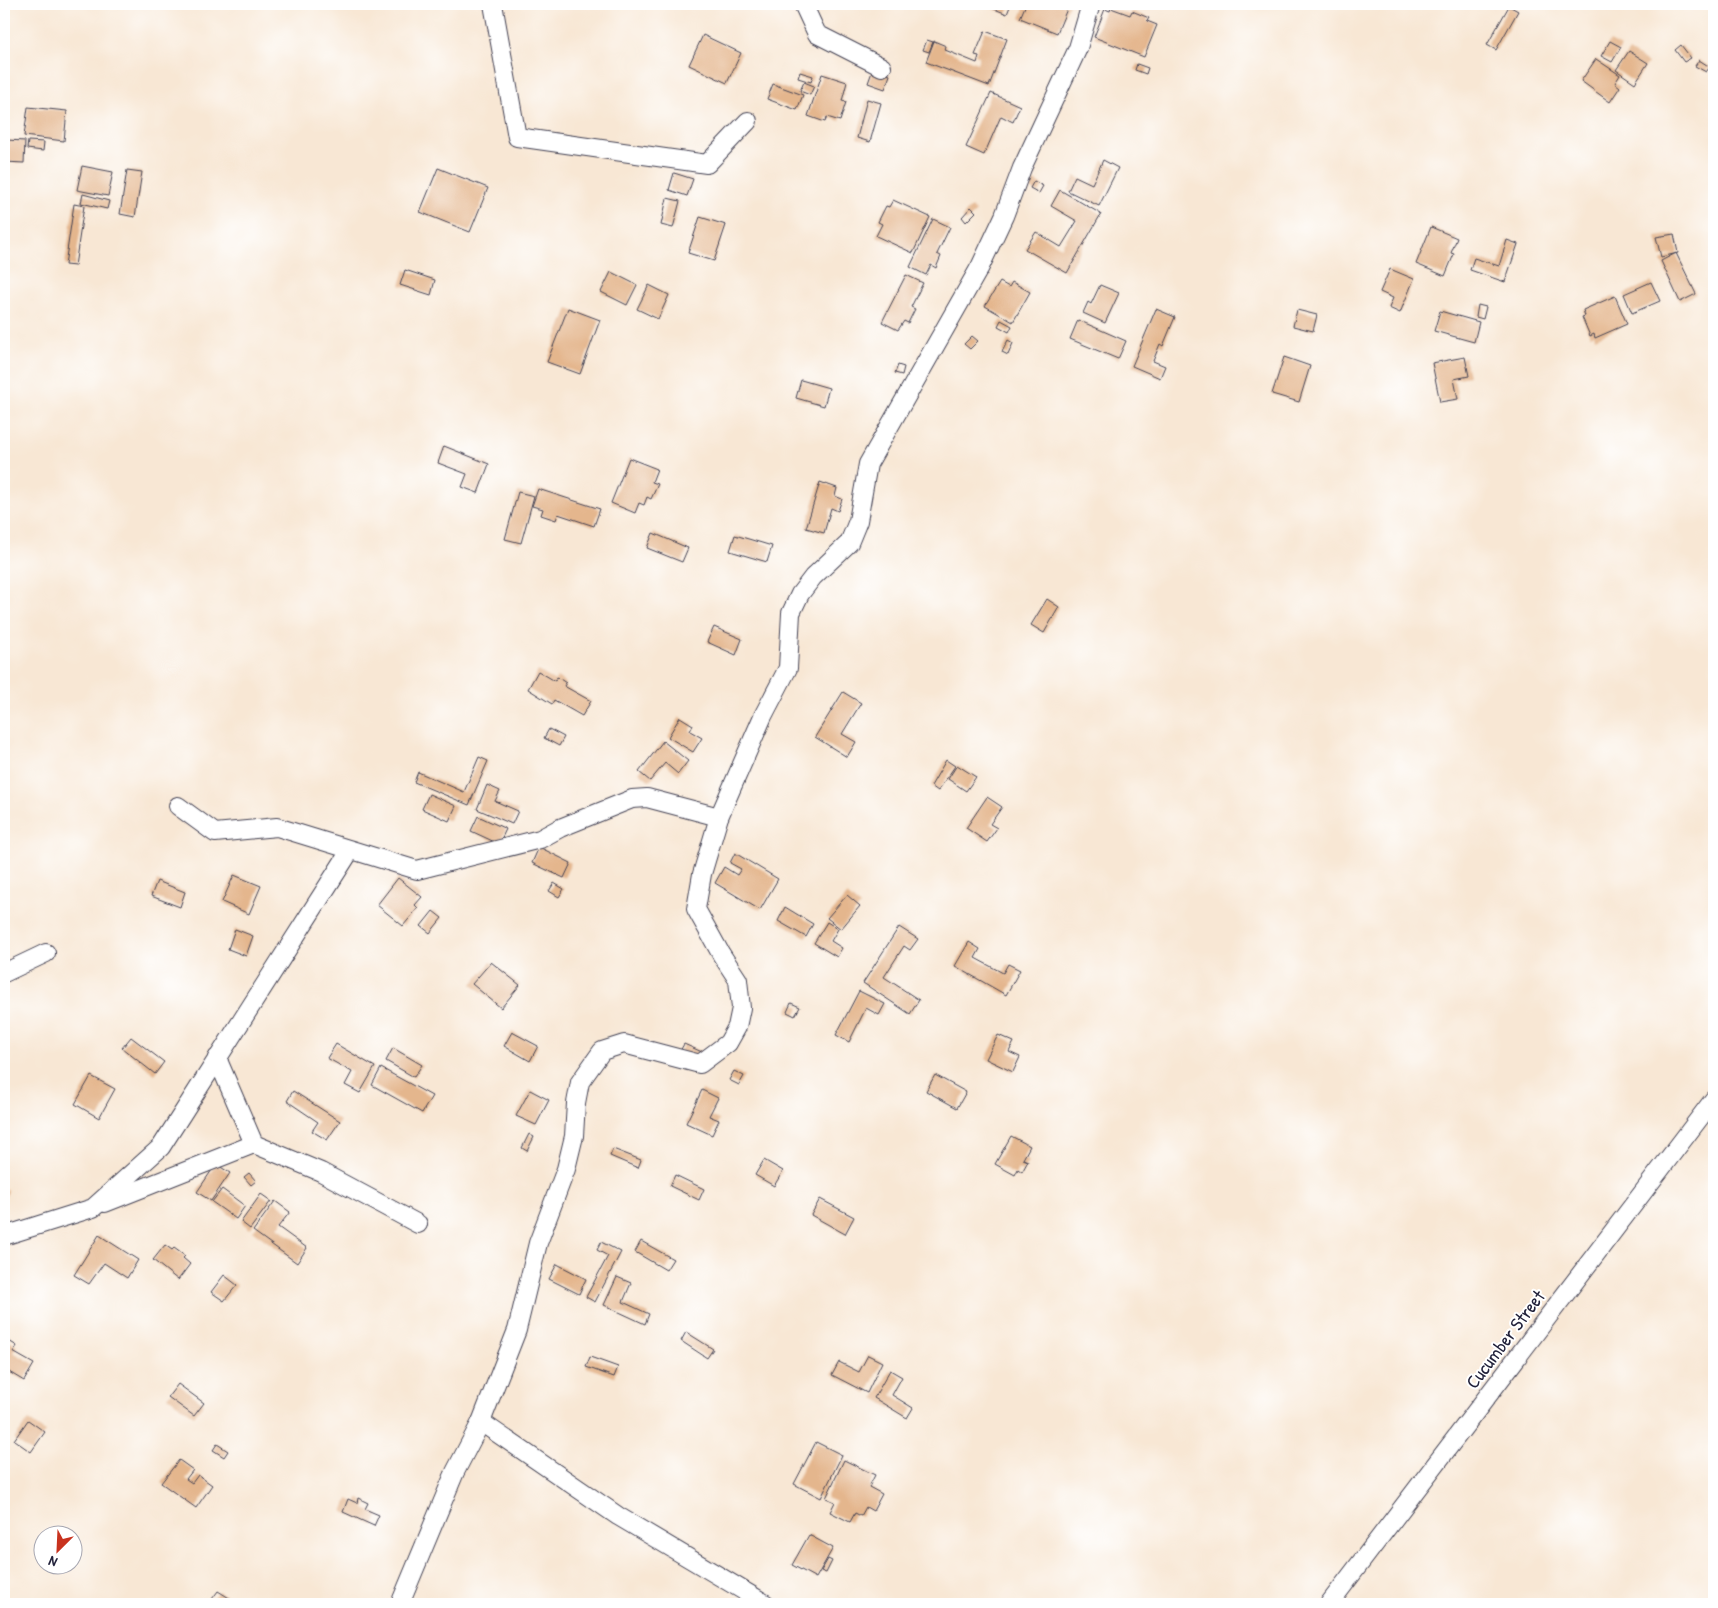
<svg xmlns="http://www.w3.org/2000/svg" width="1718" height="1608" viewBox="0 0 1718 1608" font-family="'Patrick Hand',sans-serif">
<rect width="100%" height="100%" fill="#fff"/>
<filter id="ink" filterUnits="userSpaceOnUse"><feTurbulence type="fractalNoise" baseFrequency=".02" numOctaves="2"/><feDisplacementMap in="SourceGraphic" scale="10" xChannelSelector="R" yChannelSelector="G"/><feConvolveMatrix kernelMatrix="1 2 1 2 8 2 1 2 1" color-interpolation-filters="sRGB"/></filter>
<filter id="wash" filterUnits="userSpaceOnUse"><feTurbulence type="fractalNoise" baseFrequency=".0096" numOctaves="4" result="noise"/><feDisplacementMap in="SourceGraphic" scale="20" xChannelSelector="R" yChannelSelector="G"/><feGaussianBlur stdDeviation="1.12" result="paint"/><feColorMatrix in="noise" values="0 0 0 0 0 0 0 0 0 0 0 0 0 0 0 0 0 1.4 0 .05"/><feComposite in="paint" operator="in"/></filter>
<g filter="url(#wash)">
<rect width="100%" height="100%" fill="#f8e7d4"/>
<g id="blocks">
<!-- building -->
<g fill="#e4b68d">
<rect x="111" y="4" width="33" height="2"/>
<path d="M982,4h29l-4,10z"/>
<path d="M1026,4h43l-12,29 -37,-15z"/>
<path d="M1509,6l9,5 -22,39 -9,-5z"/>
<path d="M1111,8l19,7 2,-4 17,7 -2,3 10,4 -13,32 -50,-20 11,-28 5,2z"/>
<path d="M985,31l22,8 -18,47 -63,-24 8,-21 12,5 -1,4 32,13 2,-7 -4,-1z"/>
<path d="M703,35l38,18 -14,30 -38,-18z"/>
<path d="M927,40l6,2 -4,10 -6,-2z"/>
<path d="M1610,41l11,6 -9,15 -11,-6z"/>
<path d="M1681,45l10,13 -7,4 -9,-12z"/>
<path d="M1629,51l19,12 -13,20 -19,-13z"/>
<path d="M1596,59l24,16 -5,8 5,4 -10,15 -29,-21z"/>
<path d="M1699,60l11,7 -4,5 -11,-6z"/>
<path d="M1137,64l11,4 -2,6 -11,-4z"/>
<path d="M873,69l17,6 -5,14 -17,-6z"/>
<path d="M800,72l13,4 -2,6 -13,-4z"/>
<path d="M822,74l25,8 -5,19 4,1 -6,19 -13,-4 -2,5 -17,-6z"/>
<path d="M804,82l10,4 -4,9 -10,-4z"/>
<path d="M773,84l30,11 -6,15 -30,-11z"/>
<path d="M991,93l29,13 -7,16 -12,-6 -17,39 -18,-8z"/>
<path d="M867,99l14,4 -11,39 -13,-4z"/>
<path d="M28,107l39,4 -3,30 -40,-5z"/>
<path d="M6,140l19,1 -1,22 -19,-1z"/>
<path d="M28,141l16,1 -1,9 -16,-2z"/>
<path d="M1103,160l15,8 -19,38 -31,-15 7,-15 17,8z"/>
<path d="M82,166l31,6 -5,24 -31,-6z"/>
<path d="M438,168l50,20 -18,44 -50,-20z"/>
<path d="M127,170l15,2 -7,45 -15,-3z"/>
<path d="M674,173l19,6 -6,17 -18,-6z"/>
<path d="M1034,181l9,5 -4,7 -9,-5z"/>
<path d="M1060,190l41,24 -34,59 -42,-24 11,-17 25,15 16,-26 -26,-15z"/>
<path d="M83,194l26,7 -2,8 -26,-6z"/>
<path d="M667,198l13,3 -7,27 -12,-3z"/>
<path d="M893,200l37,17 -17,36 -37,-17 6,-12 -4,-2 8,-16 3,1z"/>
<path d="M74,204l10,2 -9,60 -10,-1z"/>
<path d="M971,207l5,5 -10,10 -4,-5z"/>
<path d="M700,217l26,8 -12,36 -26,-8z"/>
<path d="M933,219l17,8 -13,27 4,2 -5,12 -5,-3 -5,10 -16,-8z"/>
<path d="M1431,227l26,11 -6,15 3,1 -9,22 -29,-12z"/>
<path d="M1674,234l4,19 -17,4 -5,-20z"/>
<path d="M1507,240l11,4 -13,38 -35,-12 4,-12 25,8z"/>
<path d="M1676,253l20,41 -16,8 -19,-41z"/>
<path d="M1390,269l24,10 -14,34 -11,-5 4,-10 -13,-6z"/>
<path d="M405,270l30,10 -4,15 -31,-10z"/>
<path d="M611,272l26,13 -10,20 -26,-13z"/>
<path d="M906,275l17,8 -12,24 4,2 -7,14 -4,-2 -6,9 -16,-8z"/>
<path d="M1000,282l9,5 3,-5 18,10 -17,30 -28,-16z"/>
<path d="M1651,282l9,19 -28,12 -8,-19z"/>
<path d="M649,285l20,10 -11,24 -21,-10z"/>
<path d="M1100,285l19,8 -14,30 -22,-10 5,-11 3,2z"/>
<path d="M1615,296l12,28 -32,14 -1,-4 -4,2 -8,-19 3,-1 -2,-6z"/>
<path d="M1478,305l8,2 -3,12 -7,-2z"/>
<path d="M568,308l32,12 -20,54 -33,-12z"/>
<path d="M1156,309l19,8 -12,29 -3,-2 -7,17 12,5 -5,12 -28,-12z"/>
<path d="M1297,310l20,5 -4,16 -20,-5z"/>
<path d="M1440,311l39,11 -5,20 -40,-11z"/>
<path d="M1001,320l11,6 -3,6 -11,-6z"/>
<path d="M1078,320l48,21 -8,18 -48,-20z"/>
<path d="M972,336l6,5 -8,8 -6,-5z"/>
<path d="M1008,340l5,3 -5,12 -6,-3z"/>
<path d="M1284,357l26,9 -11,36 -27,-8z"/>
<path d="M1465,357l4,19 -15,3 4,20 -18,3 -8,-39z"/>
<path d="M898,365l6,2 -2,8 -7,-2z"/>
<path d="M801,380l28,8 -5,18 -28,-8z"/>
<path d="M444,446l45,18 -11,29 -16,-6 5,-13 -29,-11z"/>
<path d="M629,458l28,11 -5,13 6,2 -7,15 -4,-2 -3,8 -5,-2 -4,10 -24,-10z"/>
<path d="M820,482l17,6 -2,8 7,3 -4,12 -7,-3 -7,25 -18,-5z"/>
<path d="M538,489l62,20 -6,17 -36,-12 -2,6 -15,-5 2,-6 -11,-3z"/>
<path d="M518,492l16,4 -13,47 -16,-4z"/>
<path d="M653,533l35,15 -6,14 -35,-14z"/>
<path d="M735,535l37,11 -5,16 -37,-11z"/>
<path d="M1047,599l12,8 -15,26 -13,-8z"/>
<path d="M714,627l28,12 -6,16 -29,-13z"/>
<path d="M538,671l17,10 2,-4 9,6 -2,3 27,15 -9,15 -28,-16 -2,4 -24,-15z"/>
<path d="M843,692l18,11 -19,31 14,8 -9,15 -32,-20z"/>
<path d="M680,717l13,8 -3,6 12,7 -9,14 -25,-15z"/>
<path d="M549,729l15,8 -5,9 -15,-8z"/>
<path d="M663,741l25,20 -10,13 -13,-11 -15,18 -11,-9z"/>
<path d="M479,757l9,4 -19,44 -55,-23 4,-10 46,20z"/>
<path d="M946,760l9,6 -17,25 -7,-5z"/>
<path d="M957,765l19,12 -10,14 -18,-12z"/>
<path d="M487,785l13,6 -5,10 23,10 -6,13 -35,-15z"/>
<path d="M429,794l27,12 -7,15 -27,-12z"/>
<path d="M987,797l15,10 -12,17 7,4 -10,14 -21,-14z"/>
<path d="M478,816l28,13 -7,15 -28,-13z"/>
<path d="M539,847l32,16 -7,15 -32,-15z"/>
<path d="M735,853l43,26 -18,31 -45,-27 9,-16 13,8 4,-6 -11,-6z"/>
<path d="M234,875l27,11 -12,28 -27,-12z"/>
<path d="M398,878l24,19 -7,8 3,3 -15,18 -26,-21z"/>
<path d="M157,881l28,11 -5,15 -29,-11z"/>
<path d="M554,883l10,6 -5,8 -10,-6z"/>
<path d="M847,895l13,11 -19,23 -14,-11z"/>
<path d="M785,907l28,17 -7,13 -28,-16z"/>
<path d="M433,911l9,7 -12,15 -9,-7z"/>
<path d="M827,922l11,7 -7,12 11,7 -5,9 -23,-14z"/>
<path d="M899,927l19,12 -8,11 -6,-4 -20,31 35,23 -9,14 -47,-31z"/>
<path d="M235,929l18,7 -7,20 -18,-7z"/>
<path d="M969,942l11,7 -5,9 28,15 5,-9 12,6 -14,25 -51,-29z"/>
<path d="M491,962l29,23 -19,23 -29,-24z"/>
<path d="M859,991l26,13 -6,11 -13,-7 -17,34 -13,-7z"/>
<path d="M791,1003l9,4 -5,9 -8,-4z"/>
<path d="M512,1032l26,14 -8,15 -26,-15z"/>
<path d="M998,1035l16,7 -5,10 11,5 -7,15 -27,-13z"/>
<path d="M131,1037l33,25 -9,12 -33,-26z"/>
<path d="M336,1044l39,23 -15,26 -15,-8 7,-13 -25,-14z"/>
<path d="M684,1044l18,8 -4,7 -18,-8z"/>
<path d="M393,1048l29,17 -8,12 -28,-16z"/>
<path d="M381,1068l51,28 -10,17 -50,-28z"/>
<path d="M734,1071l10,5 -5,9 -10,-5z"/>
<path d="M935,1075l31,17 -9,16 -31,-17z"/>
<path d="M91,1076l24,13 -16,29 -24,-14z"/>
<path d="M530,1090l19,10 -13,25 -20,-9z"/>
<path d="M702,1090l16,8 -9,18 10,4 -7,15 -26,-12z"/>
<path d="M293,1091l47,30 -13,19 -15,-9 6,-9 -31,-21z"/>
<path d="M529,1134l5,3 -7,14 -5,-3z"/>
<path d="M1011,1136l19,10 -7,13 5,2 -6,11 -4,-3 -3,6 -20,-11z"/>
<path d="M613,1149l28,11 -3,8 -28,-12z"/>
<path d="M764,1160l19,11 -9,15 -19,-11z"/>
<path d="M216,1164l14,9 -19,28 -14,-9z"/>
<path d="M249,1173l7,8 -5,4 -7,-8z"/>
<path d="M675,1175l29,14 -5,11 -29,-14z"/>
<path d="M4,1189l4,2 -4,8z"/>
<path d="M222,1189l23,17 -9,13 -24,-17z"/>
<path d="M261,1194l10,7 -21,28 -9,-7z"/>
<path d="M820,1199l34,18 -9,17 -34,-19z"/>
<path d="M275,1201l15,11 -12,15 29,21 -10,15 -44,-32z"/>
<path d="M99,1235l39,25 -11,18 -23,-15 -15,21 -15,-9z"/>
<path d="M641,1241l32,18 -7,11 -31,-18z"/>
<path d="M601,1242l20,10 -26,50 -9,-5 22,-41 -11,-6z"/>
<path d="M165,1245l7,5 2,-2 11,8 -2,2 7,6 -12,16 -25,-20z"/>
<path d="M557,1264l29,15 -7,15 -30,-15z"/>
<path d="M224,1275l13,10 -13,16 -13,-9z"/>
<path d="M617,1277l14,6 -8,19 26,12 -4,10 -41,-19z"/>
<path d="M686,1332l27,17 -6,9 -26,-17z"/>
<path d="M4,1338l13,8 -4,6 21,12 -10,17 -20,-12z"/>
<path d="M868,1355l14,7 -15,31 -35,-18 7,-13 20,10z"/>
<path d="M590,1357l28,10 -4,10 -28,-10z"/>
<path d="M890,1370l12,7 -10,18 21,13 -6,10 -33,-20z"/>
<path d="M178,1384l26,19 -10,13 -26,-19z"/>
<path d="M28,1420l17,12 -14,20 -17,-12z"/>
<path d="M816,1442l26,13 -21,43 -27,-14z"/>
<path d="M217,1444l11,7 -4,6 -11,-7z"/>
<path d="M179,1460l14,10 -7,9 6,4 6,-8 14,10 -16,23 -35,-25z"/>
<path d="M844,1460l31,15 -6,12 13,7 -9,17 -7,-4 -5,9 -6,-3 -5,9 -20,-10 5,-10 -9,-4z"/>
<path d="M358,1498l10,5 -3,6 14,6 -5,11 -31,-14 5,-13 9,4z"/>
<path d="M809,1535l24,13 -17,30 -24,-13z"/>
<path d="M828,1559l4,2 -6,12 -5,-2z"/>
<path d="M218,1591l21,13h-19l-8,-5z"/>
</g>
</g>
</g>
<g filter="url(#ink)">
<use href="#blocks" fill-opacity="0" stroke="#424052" stroke-width="1"/>
<g fill="none" stroke-linecap="round" stroke-linejoin="round">
<!-- street casing -->
<g stroke="#424052" stroke-width="20">
<g id="street">
<path d="M493,4l24,133 190,27 41,-43"/>
<path d="M803,4l14,30 65,33"/>
<path d="M178,806l37,27 62,-6 140,43 123,-31 20,-11 72,-29 15,-1 72,19"/>
<path d="M4,973l42,-20"/>
<path d="M217,1058l37,86 67,28 97,52"/>
<path d="M105,1203l149,-59"/>
<path d="M4,1236l89,-28 68,-61 189,-296"/>
<path d="M481,1422l137,94 148,88"/>
<path d="M400,1604l55,-132 26,-50 36,-92 21,-87 28,-74 8,-33 2,-33 4,-21 22,-31 22,-7 76,20 28,-21 9,-16 4,-19 -3,-28 -17,-26 -25,-45 6,-35 17,-57 44,-101 25,-48 3,-55 9,-19 13,-17 36,-34 9,-22 10,-57 112,-197 24,-51 18,-48 56,-120 13,-44"/>
<path d="M1329,1604l385,-505"/>
</g>
</g>
<!-- street -->
<use href="#street" stroke="#fff" stroke-width="18"/>
</g>
</g>
<g text-anchor="middle" stroke-width="4" stroke-linejoin="round" paint-order="stroke">
<!-- street labels -->
<g font-size="19" fill="#22223b" stroke="#fff">
<text transform="translate(1505 1339) rotate(-53)" y="7">Cucumber Street</text>
</g>
</g>
<!-- margin -->
<rect width="1718" height="1608" fill="none" stroke="#fff" stroke-width="20"/>
<!-- north arrow -->
<g transform="translate(58 1550) rotate(204)"><circle r="24" fill="#ffffff" stroke="#a7a7b1"/>
<path d="M0-4L9 19L0 12L-9 19Z" fill="#c8321e"/>
<text y="-8" font-size="14" font-weight="bold" text-anchor="middle" fill="#22223b">N</text>
</g>
</svg>
